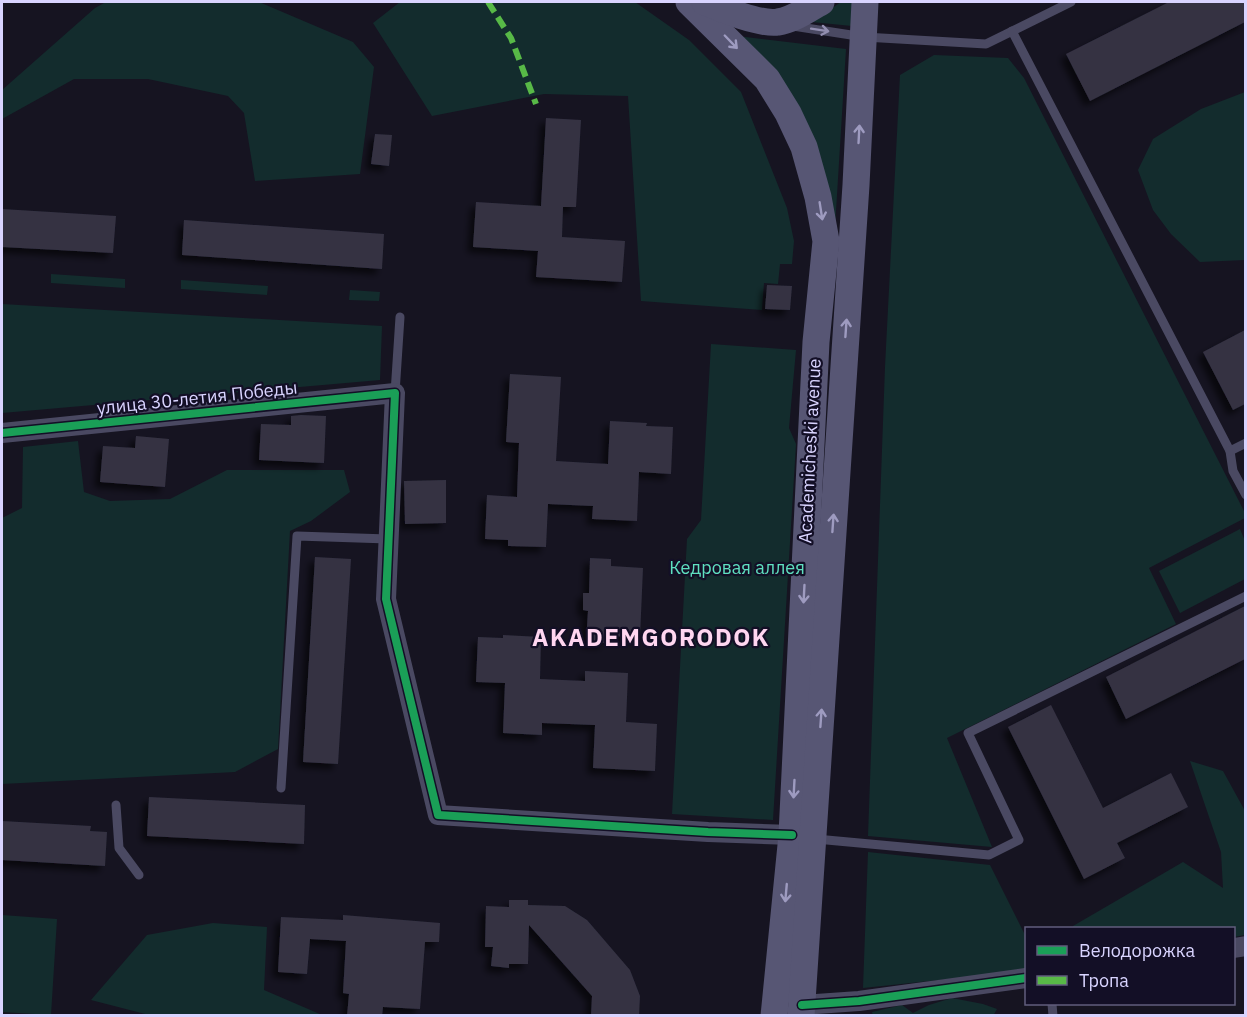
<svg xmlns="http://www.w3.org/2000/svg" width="1247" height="1017" viewBox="0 0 1247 1017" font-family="'IBM Plex Sans',sans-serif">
<defs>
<filter id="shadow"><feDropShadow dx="-5.5" dy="5.5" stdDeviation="3" flood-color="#0009"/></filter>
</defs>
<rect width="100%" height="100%" fill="#161421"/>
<!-- green -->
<g fill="#132c2d">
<path d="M106,2h153l94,40 21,25 -14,107 -105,7 -11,-68 -16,-17 -80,-17h-74l-72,40v-29l93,-82z"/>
<path d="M400,2h235l54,38 52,52 46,116 7,33 -2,23h-12l-2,20 -14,-1 -2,27 -121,-9 -13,-205 -84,-2 -112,22 -59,-93z"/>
<path d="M841,2h12l-1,24 -40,-4z"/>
<path d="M729,35l117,14 -46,745 29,-545 -15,-79z"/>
<path d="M934,55l74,3 16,20 221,435v5l-96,50 27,56 -229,114 45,109 -124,-11 17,-469 15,-292z"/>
<path d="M1245,92v168l-45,2 -29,-28 -18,-24 -15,-40 15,-31 48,-30z"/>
<path d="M51,274l74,5v9l-74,-5z"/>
<path d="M181,280l87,6 -1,9 -86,-6z"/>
<path d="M350,290l30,2 -1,9 -30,-1z"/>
<path d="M2,304l380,22 -2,54 -378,33z"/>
<path d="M711,344l85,6 -7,78 7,16 -23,376 -101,-6 15,-275 14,-19z"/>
<path d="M78,441l6,51 26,9 60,-2 57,-29h117l6,22 -39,29 -21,10 -12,218 -43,23 -233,12v-266l20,-10 1,-61z"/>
<path d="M1240,529l5,12v38l-65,34 -21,-42z"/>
<path d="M1190,761l33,10 22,40v124l-11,2v-9h-161v-2l110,-64 40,26 -2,-36z"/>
<path d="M868,852l122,13 36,72v34l-163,17z"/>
<path d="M2,915l55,4 -6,96 -49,-3z"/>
<path d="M213,923l54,4 -3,63 58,25h-173l-58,-15 56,-65z"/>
<path d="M952,998l31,6 14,5 -4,7h-120l-1,-4 30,-7 11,8 16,-8z"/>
</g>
<!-- building -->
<g fill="#343243" filter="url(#shadow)">
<path d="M1169,2h76v20l-155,79 -24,-47z"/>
<path d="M546,118l35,2 -5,87h-13l-1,30 63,4 -3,41 -86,-5 2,-26 -65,-4 3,-45 65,4z"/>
<path d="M375,134l17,1 -3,31 -18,-2z"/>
<path d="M2,209l114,7 -3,37 -111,-6z"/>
<path d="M184,220l200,14 -2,35 -200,-14z"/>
<path d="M767,285l25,1 -2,24 -25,-1z"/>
<path d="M1245,330v74l-12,6 -30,-58z"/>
<path d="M510,374l51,3 -5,84 52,3 2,-43 37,2 -1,3 27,1 -2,47 -32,-2 -2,49 -45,-2 1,-13 -45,-2 -2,43 -38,-1v-6l-23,-1 2,-44 30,2 2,-54 -13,-1z"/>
<path d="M301,415l25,1 -2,47 -65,-3 2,-36 30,1v-9z"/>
<path d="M136,436l33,3 -4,48 -65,-5 3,-36 32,2z"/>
<path d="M446,480v43l-41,1 -1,-43z"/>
<path d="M315,557l36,2 -13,205 -35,-2z"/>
<path d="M590,558l21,1v7l32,2 -3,69 -35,-1v7l-19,-1 2,-31 -5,-1v-17h6z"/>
<path d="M1245,606v53l-119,60 -20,-42z"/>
<path d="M503,635l38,2 -1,42 45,2v-10l43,2 -2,49 31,2 -2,47 -62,-3 2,-43 -53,-2v12l-39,-2 2,-50 -29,-1 2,-45 25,1z"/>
<path d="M1051,705l52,103 68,-35 17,34 -71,36 8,15 -41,21 -76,-152z"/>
<path d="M149,797l156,8 -1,39 -157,-8z"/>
<path d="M2,821l89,5 -1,5 17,1 -2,34 -103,-6z"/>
<path d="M509,900h19v5l37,1 22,14 43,50 10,26 -1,20h-48l1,-20 -63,-71 -1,39h-19v4l-18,-2 2,-19h-8l1,-41 23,1z"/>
<path d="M343,915l97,8 -1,19h-14l-5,67 -37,-2 -1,9h-35l2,-22 -6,-1 3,-52 -36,-2 -3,35 -29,-2 3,-55 62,3z"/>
</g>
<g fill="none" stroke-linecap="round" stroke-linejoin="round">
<!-- lane -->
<g stroke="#4a4962" stroke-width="9">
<path d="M793,26l71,11 122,7 85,-42"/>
<path d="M1012,31l218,420 3,20 13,24"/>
<path d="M395,393l5,-76"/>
<path d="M1230,451l16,-8"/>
<path d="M281,788l16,-252 91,3"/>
<path d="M116,805l3,43 20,27"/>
<path d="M816,839l173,16 30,-15 -51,-107 278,-137"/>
<path d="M1052,1004l1,12"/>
</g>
<!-- street -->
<g stroke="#4a4962" stroke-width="20">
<path d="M2,433l393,-40 -9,206 52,216 270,17 84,3"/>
<path d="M1234,948l12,-2"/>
<path d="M802,1005l57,-4 167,-23"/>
</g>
<!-- secondary -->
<g stroke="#575674" stroke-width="27">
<path d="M689,2l78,77 21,34 16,34 14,50 8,44 -10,101 -24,493 -18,181"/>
<path d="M705,2c16,7 56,23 73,20 15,-2 30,-13 43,-20"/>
<path d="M801,1016l55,-831 9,-183"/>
</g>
<!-- quiet -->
<path stroke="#58b947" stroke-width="6" stroke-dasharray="12 6" stroke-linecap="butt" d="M488,2l23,36 25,66"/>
<!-- cycleway casing -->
<g stroke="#130f26" stroke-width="11">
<g id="cycleway">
<path d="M2,433l393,-40 -9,206 52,216 270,17 84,3"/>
<path d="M802,1005l57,-4 167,-23"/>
</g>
</g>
<!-- cycleway -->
<use href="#cycleway" stroke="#1a9f57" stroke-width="8"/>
</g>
<!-- one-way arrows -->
<defs><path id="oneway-shaft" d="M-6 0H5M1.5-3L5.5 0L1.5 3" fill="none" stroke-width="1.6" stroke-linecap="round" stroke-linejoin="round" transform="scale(1.5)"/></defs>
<use stroke="#928eb0" href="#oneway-shaft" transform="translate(820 30) rotate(9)"/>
<g stroke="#9e9bc0">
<use href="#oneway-shaft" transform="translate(731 42) rotate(46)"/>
<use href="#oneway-shaft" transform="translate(859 134) rotate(-87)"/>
<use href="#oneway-shaft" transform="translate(821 211) rotate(81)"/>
<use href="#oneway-shaft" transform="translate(846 328) rotate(-86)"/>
<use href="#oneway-shaft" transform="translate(833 523) rotate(-86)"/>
<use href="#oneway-shaft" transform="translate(804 594) rotate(93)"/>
<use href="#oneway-shaft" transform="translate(821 718) rotate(-86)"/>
<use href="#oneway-shaft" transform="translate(794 789) rotate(93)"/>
<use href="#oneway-shaft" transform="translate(786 893) rotate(95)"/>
</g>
<g text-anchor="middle" stroke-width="4.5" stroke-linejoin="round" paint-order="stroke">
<!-- street labels -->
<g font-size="18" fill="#d9d4ff" stroke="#130f26">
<text transform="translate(197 398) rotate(-6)" y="6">улица 30-летия Победы</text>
<text transform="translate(810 451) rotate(-87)" y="6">Academicheski avenue</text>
</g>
<!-- park labels -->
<g font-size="18" fill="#5fe0c0" stroke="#130f26">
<text x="737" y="574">Кедровая аллея</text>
</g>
<!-- district labels -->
<g font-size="24" font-weight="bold" letter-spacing="1.5" fill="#ffd6f0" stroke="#130f26">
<text x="651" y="646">AKADEMGORODOK</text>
</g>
</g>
<!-- border -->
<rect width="1247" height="1017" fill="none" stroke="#d9d4ff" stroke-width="6"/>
<!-- legend -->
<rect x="1025" y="927" width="210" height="78" fill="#130f26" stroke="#625e7d" stroke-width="1.5"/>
<rect x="1037" y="946" width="30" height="9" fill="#1a9f57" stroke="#625e7d" stroke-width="1.5"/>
<text x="1079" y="957" font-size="18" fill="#d9d4ff">Велодорожка</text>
<rect x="1037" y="976" width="30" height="9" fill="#58b947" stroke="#625e7d" stroke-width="1.5"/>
<text x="1079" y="987" font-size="18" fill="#d9d4ff">Тропа</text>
</svg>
